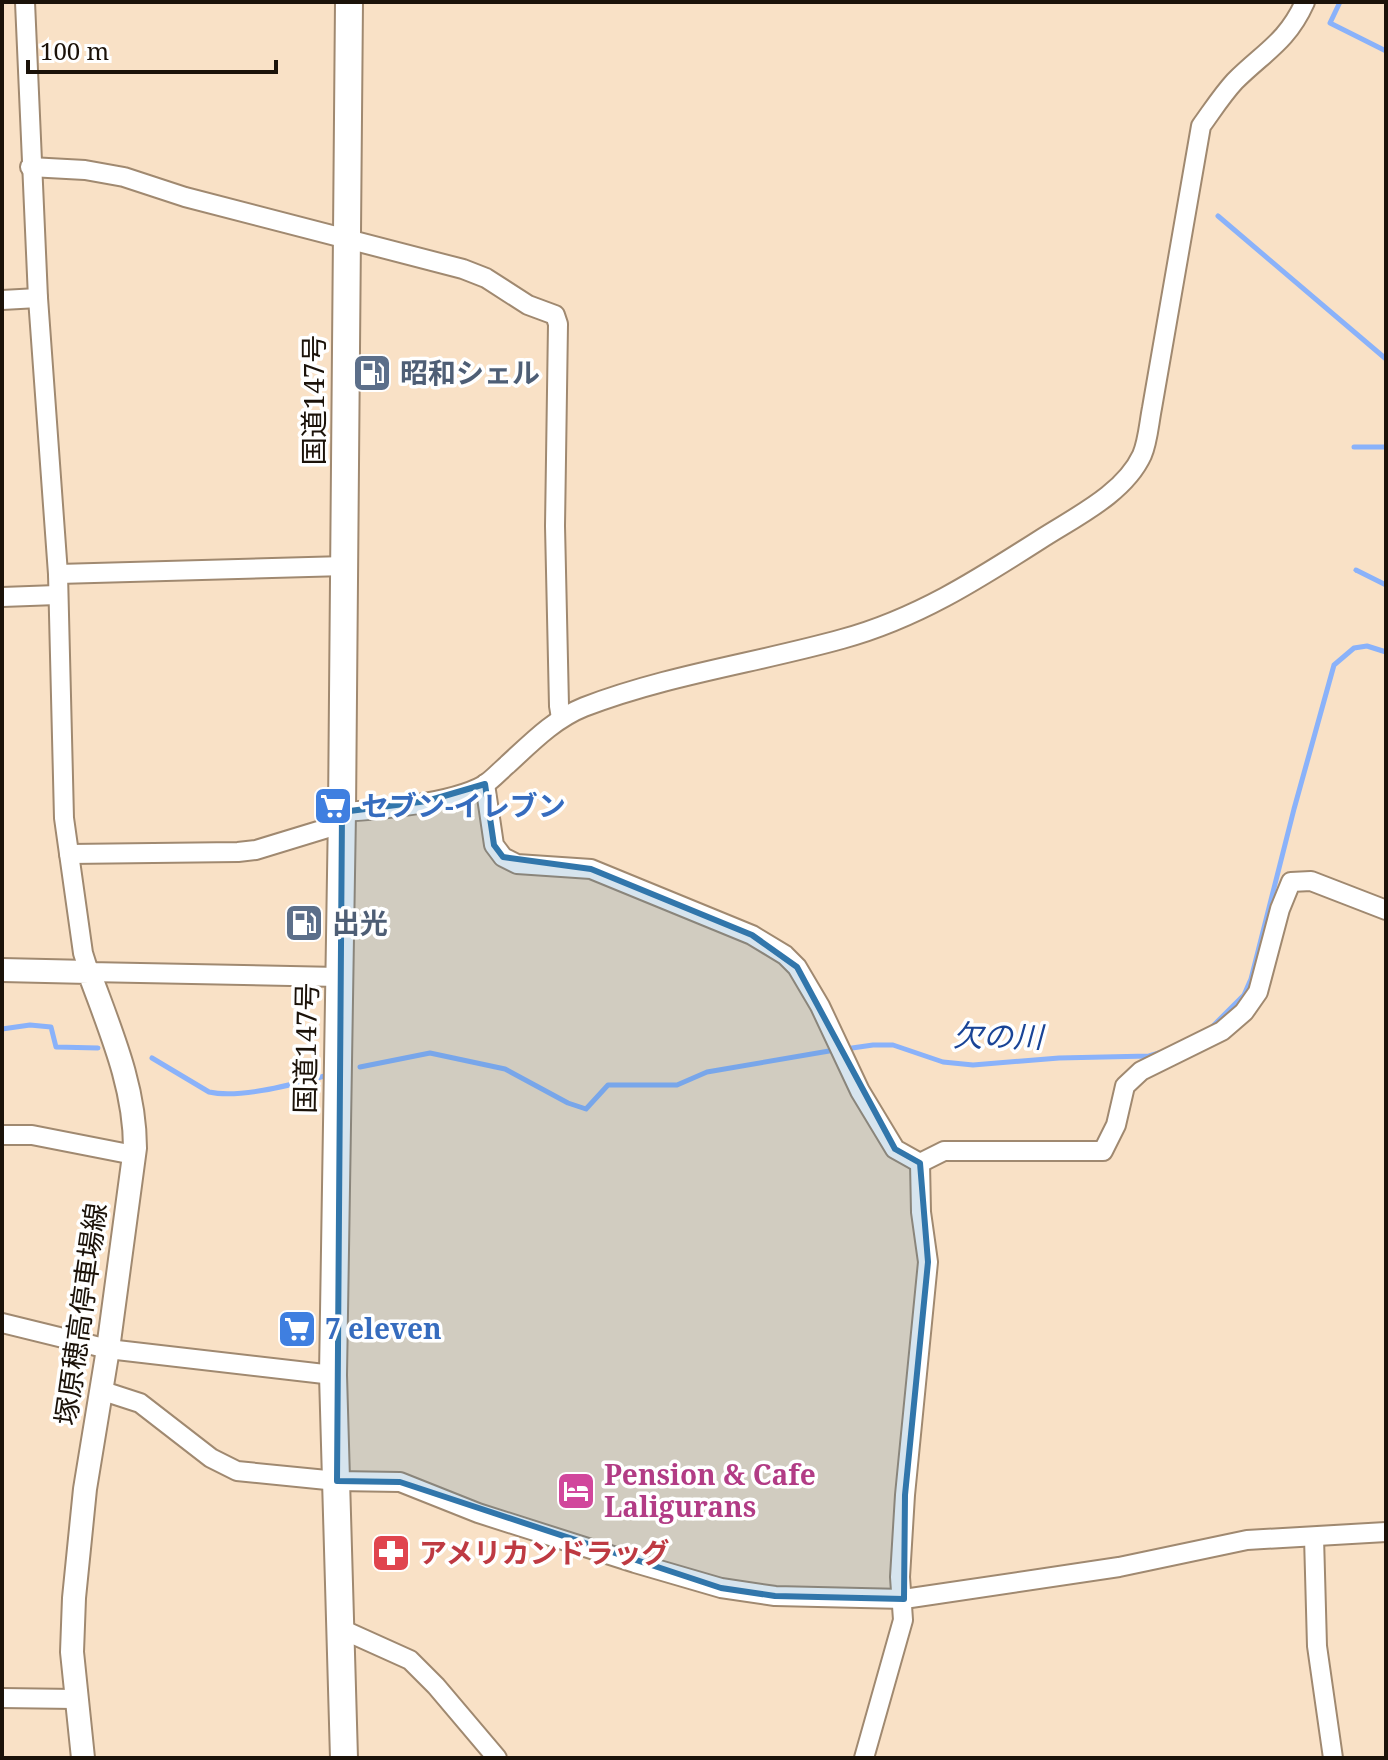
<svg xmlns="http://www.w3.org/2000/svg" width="1388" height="1760" viewBox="0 0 1388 1760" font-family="'Noto Serif','Noto Sans JP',serif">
<rect width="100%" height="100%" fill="#f9e1c6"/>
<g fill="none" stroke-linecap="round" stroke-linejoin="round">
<!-- stream -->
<g stroke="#8ab2fa" stroke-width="5">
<path d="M1340,2l-10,21 56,28"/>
<path d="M1218,216l168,143"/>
<path d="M1354,447h32"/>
<path d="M1356,570l30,15"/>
<path d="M1211,1028l33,-33 7,-16 43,-170 40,-144 20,-17 13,-2 19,6"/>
<path d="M2,1029l28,-4 21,2 5,20 42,1"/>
<path d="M845,1049l28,-4h20l50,17 30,3 86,-7 90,-2 10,-3"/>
<path d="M152,1058l57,34c31,7 85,-8 116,-16"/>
<path d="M360,1067l70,-14 75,16 63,34 18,6 22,-24h69l30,-13 128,-22"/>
</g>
<!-- minor casing -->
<g stroke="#a08970" stroke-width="22">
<g id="minor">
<path d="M25,2l13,296 20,276 6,244 19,135 6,19 250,5"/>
<path d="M30,167l55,3 39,7 61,20 278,72 23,9 42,27 27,10 3,9 -3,202 4,180 2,12"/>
<path d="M2,300l36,-2"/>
<path d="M58,574l287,-8"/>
<path d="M2,597l55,-2"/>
<path d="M485,784l9,61 9,12 14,7 74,5 161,66 33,20 12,12 23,39 40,85 35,58 25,14"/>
<path d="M342,812c38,-2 110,-9 142,-27 8,-5 16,-14 23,-20 24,-22 47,-46 77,-58 83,-32 172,-44 258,-68 74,-20 135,-59 199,-100 34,-22 83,-45 101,-84 6,-14 7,-32 10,-47l49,-282c11,-15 21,-31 34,-45 29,-29 52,-39 70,-79"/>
<path d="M69,854l169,-2 18,-2 85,-26"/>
<path d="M2,1135h30l102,20"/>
<path d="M920,1163l24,-12h159l13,-26 9,-39 16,-15 81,-40 22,-19 14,-20 22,-83 11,-27 20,-1 75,29"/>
<path d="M2,1323l106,26 225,26"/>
<path d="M100,1390l40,13 71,55 26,13 100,10 63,1 78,31 157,50 86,25 54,8 129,3 215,-32 128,-27 139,-8"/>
<path d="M1314,1537l3,109 16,112"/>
<path d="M339,1628l71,32 26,26 61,72"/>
<path d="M2,1698l73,1"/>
<path d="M864,1758l39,-138 -3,-43 5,-82 23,-233 -7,-50 -1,-49"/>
</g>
</g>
<!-- major casing -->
<g stroke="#a08970" stroke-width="26">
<path id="major" d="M2,970l87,2c21,58 46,114 46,176l-27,201 -23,140 -11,109 -2,54 11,106"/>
</g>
<!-- highway casing -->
<g stroke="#a08970" stroke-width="30">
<path id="highway" d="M344,1758l-11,-383 9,-563 7,-810"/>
</g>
<!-- minor -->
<use href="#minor" stroke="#fff" stroke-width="18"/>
<!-- major -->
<use href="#major" stroke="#fff" stroke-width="22"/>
<!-- highway -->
<use href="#highway" stroke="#fff" stroke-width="26"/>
</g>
<!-- marked area -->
<path fill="#3176ab" fill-opacity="0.2" stroke="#3176ab" stroke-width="6" stroke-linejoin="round" d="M485,784l9,61 9,12 88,12 161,66 45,32 98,182 25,14 8,99 -23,233 -1,104 -129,-3 -54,-8 -321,-106 -63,-1 5,-669 85,-11z"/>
<!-- icons -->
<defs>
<g id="fuel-square" transform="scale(2)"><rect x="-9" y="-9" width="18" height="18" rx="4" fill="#5c6f8a" stroke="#fff"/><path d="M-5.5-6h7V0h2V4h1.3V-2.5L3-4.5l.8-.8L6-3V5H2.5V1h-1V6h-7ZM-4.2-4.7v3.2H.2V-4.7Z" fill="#fff"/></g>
<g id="supermarket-square" transform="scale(2)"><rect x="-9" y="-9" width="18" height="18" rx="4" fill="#3f7fe0" stroke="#fff"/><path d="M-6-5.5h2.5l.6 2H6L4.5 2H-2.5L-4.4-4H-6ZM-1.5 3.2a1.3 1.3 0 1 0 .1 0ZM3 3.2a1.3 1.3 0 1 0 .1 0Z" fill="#fff"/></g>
<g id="hotel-square" transform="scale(2)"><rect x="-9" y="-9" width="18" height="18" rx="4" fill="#d1479c" stroke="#fff"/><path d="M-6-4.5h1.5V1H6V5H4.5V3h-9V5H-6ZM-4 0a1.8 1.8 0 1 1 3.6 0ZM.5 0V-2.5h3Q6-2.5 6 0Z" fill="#fff"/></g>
<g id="pharmacy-square" transform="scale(2)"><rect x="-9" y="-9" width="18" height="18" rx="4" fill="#e0444e" stroke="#fff"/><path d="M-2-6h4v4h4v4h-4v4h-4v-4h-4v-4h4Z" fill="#fff"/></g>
</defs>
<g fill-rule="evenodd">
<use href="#fuel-square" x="372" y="373"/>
<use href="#supermarket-square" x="333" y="806"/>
<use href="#fuel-square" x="304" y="923"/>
<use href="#supermarket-square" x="297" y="1329"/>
<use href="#hotel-square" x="576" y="1491"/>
<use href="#pharmacy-square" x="391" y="1553"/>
</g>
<g text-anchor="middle" stroke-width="7" stroke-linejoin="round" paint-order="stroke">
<!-- service labels -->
<g font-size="28" font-weight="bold" fill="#4e5e75" stroke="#fff" text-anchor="start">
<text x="400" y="383">昭和シェル</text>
<text x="332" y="933">出光</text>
</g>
<!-- street labels -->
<g font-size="28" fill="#1b1209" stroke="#fff">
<text transform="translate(314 400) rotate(-90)" y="10">国道147号</text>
<text transform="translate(306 1048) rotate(-89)" y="10">国道147号</text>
<text transform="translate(81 1314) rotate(-82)" y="10">塚原穂高停車場線</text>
</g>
<!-- shop labels -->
<g font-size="28" font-weight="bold" fill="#366cbe" stroke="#fff" text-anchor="start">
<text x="361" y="816">セブン-イレブン</text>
<text x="325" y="1339">7 eleven</text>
</g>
<!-- hotel labels -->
<g font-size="28" font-weight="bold" fill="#b23c85" stroke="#fff" text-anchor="start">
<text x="604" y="1485">Pension &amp; Cafe<tspan x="604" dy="32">Laligurans</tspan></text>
</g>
<!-- health labels -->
<g font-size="28" font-weight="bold" fill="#be3a42" stroke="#fff" text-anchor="start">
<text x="419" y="1563">アメリカンドラッグ</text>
</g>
<!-- water labels -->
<g font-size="30" font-style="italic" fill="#194496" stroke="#fff">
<text transform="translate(998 1037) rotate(1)" y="10">欠の川</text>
</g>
</g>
<!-- border -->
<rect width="1388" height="1760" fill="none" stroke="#1b1209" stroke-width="8"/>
<!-- scale -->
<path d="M28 60v12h248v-12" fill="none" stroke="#1b1209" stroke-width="4"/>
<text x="40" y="60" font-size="24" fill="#1b1209" stroke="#ffffff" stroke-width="6" paint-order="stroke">100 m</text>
</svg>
